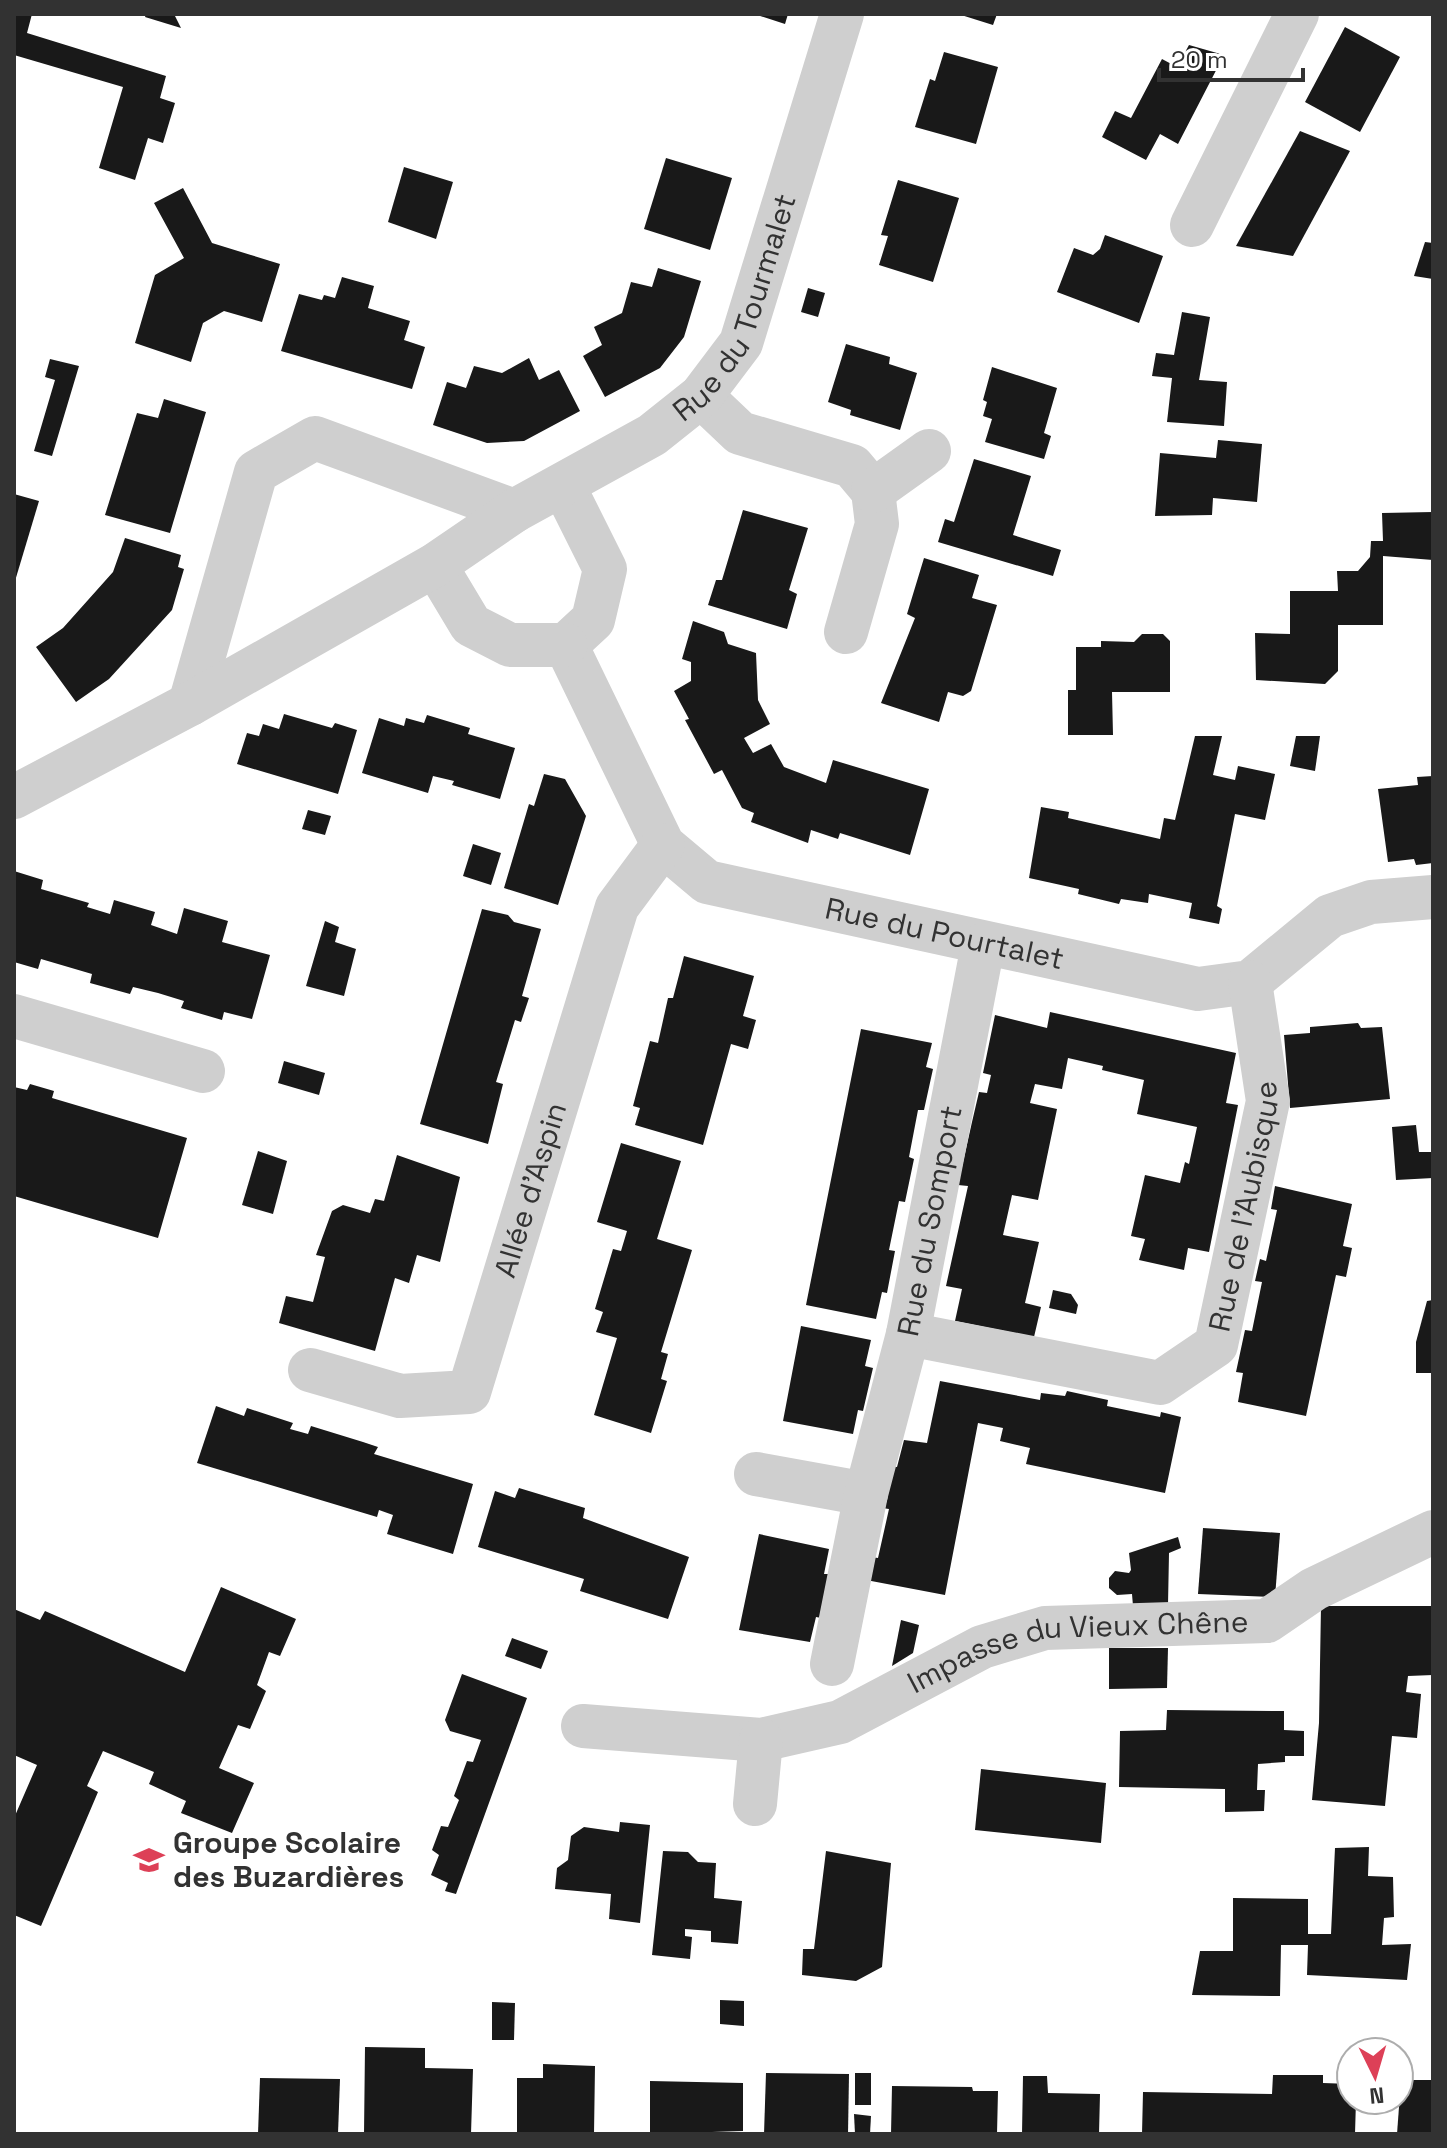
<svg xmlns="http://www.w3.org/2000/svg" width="1447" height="2148" viewBox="0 0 1447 2148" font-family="'Space Grotesk',sans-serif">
<rect width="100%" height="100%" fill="#fff"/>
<!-- building -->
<g fill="#191919">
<path d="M14,14h18l-5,19 139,43 -6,22 15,5 -12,40 -15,-5 -13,42 -36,-12 24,-81 -109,-32z"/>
<path d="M146,14h28l7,14 -36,-11z"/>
<path d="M754,14h34l-3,10z"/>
<path d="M958,14h39l-4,11z"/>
<path d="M1345,27l55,30 -40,75 -55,-30z"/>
<path d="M1189,45l35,10 -46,89 -18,-10 -14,26 -44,-23 13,-26 16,7 31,-59 15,8z"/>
<path d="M944,52l54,15 -22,77 -61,-17 15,-48 5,2z"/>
<path d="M1300,131l50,20 -57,105 -57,-10z"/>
<path d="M666,158l66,20 -22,72 -66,-21z"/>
<path d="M404,167l49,15 -17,57 -48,-17z"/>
<path d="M898,180l61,18 -26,84 -54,-17 9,-29 -7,-1z"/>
<path d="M183,188l29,55 68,21 -18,58 -38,-11 -21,12 -12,39 -56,-19 20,-68 29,-17 -30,-55z"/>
<path d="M1105,235l58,21 -24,67 -82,-31 17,-44 19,7 7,-6z"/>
<path d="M1425,242l8,1v36l-19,-3z"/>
<path d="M658,268l43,13 -17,56 -24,31 -55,29 -22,-41 19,-11 -8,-18 28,-14 9,-31 21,5z"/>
<path d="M342,277l32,9 -6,22 42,13 -6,19 21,7 -13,42 -131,-38 18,-57 23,6 2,-5 11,3z"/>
<path d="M808,288l17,5 -7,24 -17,-5z"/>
<path d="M1182,312l28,5 -11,63 28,2 -3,44 -57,-4 5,-44 -20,-2 4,-23 18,2z"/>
<path d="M846,344l44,13 -1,7 28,9 -17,57 -50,-15 1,-5 -23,-8z"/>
<path d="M529,358l10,22 20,-10 21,41 -56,30 -37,2 -54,-18 14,-43 19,6 8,-22 28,7z"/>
<path d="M50,359l29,7 -27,90 -18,-5 21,-71 -10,-3z"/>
<path d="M992,367l65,21 -13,45 7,3 -7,23 -59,-17 7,-23 -9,-3 4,-14 -4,-2z"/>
<path d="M164,399l42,13 -36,121 -65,-18 32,-102 21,5z"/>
<path d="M1218,440l44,4 -5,58 -44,-4 -1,17 -57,1 5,-63 56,5z"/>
<path d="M974,459l57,17 -18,59 48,15 -8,26 -115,-34 7,-23 9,3z"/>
<path d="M14,494l25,7 -24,80 -1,-1z"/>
<path d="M743,510l65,18 -19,62 8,4 -10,35 -79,-24 8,-25h6z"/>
<path d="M1433,512v48l-50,-4v69h-45v46l-13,13 -69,-4 -1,-47 35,1v-43h48l-1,-20h21l12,-14 1,-16h12l-1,-28z"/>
<path d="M125,538l56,17 -3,12 6,2 -12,41 -63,69 -33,23 -40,-55 27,-19 50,-56z"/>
<path d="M924,558l55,17 -7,23 25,7 -26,86 -8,5 -15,-4 -9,30 -58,-19 34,-85 -8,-4z"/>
<path d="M693,621l31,11 4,12 28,9 2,47 12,24 -26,14 9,15 18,-9 13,23 42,16 7,-23 96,29 -19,66 -70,-22 -2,6 -27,-9 -3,13 -57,-21 3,-9 -12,-5 -20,-38 -8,4 -29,-54 4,-1 -15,-28 17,-10v-19l-9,-3z"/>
<path d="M1142,634h21l7,7v51h-58l1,43h-45v-45h8v-43h25v-6l33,1z"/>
<path d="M284,714l48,14 3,-5 22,7 -19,64 -101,-30 10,-31 12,3 4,-12 16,5z"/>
<path d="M427,715l43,13 -2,6 47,14 -15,51 -48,-14 2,-4 -21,-5 -5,17 -66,-20 17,-55 25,8 2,-8 18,5z"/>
<path d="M1195,736h27l-9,39 22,5 3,-14 37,8 -10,46 -30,-6 -18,92 5,3 -3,15 -30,-6 3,-15 -43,-9 -1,9 -27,-4 -2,5 -41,-10 1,-5 -50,-11 12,-71 28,5 -1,6 92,21 4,-21 11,2z"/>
<path d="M1296,736h24l-5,35 -25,-5z"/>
<path d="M544,774l21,5 21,37 -28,89 -54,-17 25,-84 5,2z"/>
<path d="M1433,776v87l-17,2 -2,-6 -26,3 -10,-73 40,-4 -1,-8z"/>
<path d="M308,810l23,6 -6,19 -23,-6z"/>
<path d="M473,844l28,9 -10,32 -28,-9z"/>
<path d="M14,871l29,9 -2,9 48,14 -2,4 23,7 4,-14 41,12 -4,13 26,9 7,-26 44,13 -6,21 48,13 -18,64 -28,-7 -2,8 -41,-12 3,-7 -26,-8 -25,-6 -3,7 -40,-11 2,-9 -51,-15 -3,10 -24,-7z"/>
<path d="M482,909l26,6 6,7 27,7 -19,67 7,2 -8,24 -6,-2 -19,62 7,2 -15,60 -68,-20z"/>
<path d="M325,921l14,6 -4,15 21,7 -12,47 -38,-10z"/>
<path d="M684,956l70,20 -11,40 13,4 -8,29 -17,-5 -28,101 -68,-20 5,-17 -7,-2 17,-65 8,2 10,-45h5z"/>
<path d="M1050,1012l186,41 -10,50 12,2 -29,147 -21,-4 -4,22 -45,-10 6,-21 -14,-3 14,-61 35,8 5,-21 4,2 8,-37 -60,-13 7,-34 -42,-10 1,-4 -35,-8 -6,31 -27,-5 -5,19 27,6 -19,91 -26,-5 -9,40 36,7 -14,61 16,4 -7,30 -79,-16 7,-32 -16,-3 22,-100 -10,-1 14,-63 7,-30 8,1 4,-18 -8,-2 12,-58 52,13z"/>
<path d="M1358,1023l3,5 21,-1 8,72 -100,9 -6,-73 26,-2v-6z"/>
<path d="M861,1029l71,14 -6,24 7,2 -9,41h-6l-9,47 5,2 -9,43 -6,-1 -10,49 6,1 -8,42 -5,-1 -6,27 -70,-14z"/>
<path d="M284,1061l41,12 -6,22 -41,-12z"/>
<path d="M30,1084l24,7 -2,7 135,40 -29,100 -144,-42v-109l13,3z"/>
<path d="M1416,1125l3,27h14v26l-37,2 -4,-53z"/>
<path d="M621,1143l60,18 -24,78 35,11 -31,102 7,2 -7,25 6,2 -16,52 -57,-18 23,-77 -21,-6 7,-20 -8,-3 18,-60 8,2 6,-20 -30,-9z"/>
<path d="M258,1151l29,10 -14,53 -31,-9z"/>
<path d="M397,1155l63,22 -20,85 -23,-7 -8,28 -14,-5 -20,73 -96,-28 7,-27 27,6 12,-45 -9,-2 16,-44 11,-6 27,8 5,-14 9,2z"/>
<path d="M1275,1186l77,18 -9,42 9,2 -6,29 -10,-2 -30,141 -68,-14 5,-29 -7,-1 9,-42 7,1 10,-49 -7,-1 5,-22 6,2 11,-51 -6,-1z"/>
<path d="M1053,1290l18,4 7,11 -2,9 -27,-6z"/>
<path d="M1433,1300v73h-17v-31l11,-41z"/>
<path d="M801,1326l70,14 -6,26 8,2 -10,43 -5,-1 -5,24 -70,-13z"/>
<path d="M940,1381l100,19 1,-7 24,3 2,-5 41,9 -1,6 53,11 1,-5 20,5 -16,76 -139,-29 4,-16 -30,-7 3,-13 -25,-5 -33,172 -79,-15 5,-23 7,1 11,-49 -7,-1 8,-42 7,1 7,-27 23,3z"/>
<path d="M216,1406l28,10 3,-8 46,15 -3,6 18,5 3,-8 52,16 15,5 -4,7 99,30 -20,70 -66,-20 6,-19 -14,-5 -2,7 -180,-54z"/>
<path d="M519,1488l66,20 -2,10 106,39 -21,62 -88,-28 4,-12 -106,-32 17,-56 20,7z"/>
<path d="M1203,1528l77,5 -5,64 -77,-3z"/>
<path d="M759,1534l70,15 -5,25h5l-8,44 -5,-1 -6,25 -71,-12z"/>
<path d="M1178,1537l3,11 -12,5 -1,52 -35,1 -1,-12 -15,1 -8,-7v-10l6,-7 14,2 2,-3 -2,-17z"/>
<path d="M221,1587l75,32 -16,37 -11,-4 -12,33 9,6 -16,38 -12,-4 -19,43 35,15 -22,50 -51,-20 5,-12 -37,-17 5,-12 -51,-21 -16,35 11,6 -57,134 -27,-11v-97l23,-53 -23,-10v-146l26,11 5,-9 140,61z"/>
<path d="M1321,1606h112v69l-25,1 -2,16 15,2 -4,44 -25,-2 -7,70 -73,-6 7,-77z"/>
<path d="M901,1620l18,5 -6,28 -21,13z"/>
<path d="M512,1638l36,13 -7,18 -36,-13z"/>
<path d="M1109,1648h59l-1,40 -58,1z"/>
<path d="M462,1674l65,24 -71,196 -11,-3 3,-8 -17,-8 8,-20 -7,-5 9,-24 7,1 11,-27 -5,-4 13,-35 6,1 8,-22 -31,-9 -5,-11z"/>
<path d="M1167,1710l117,1v19l20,1v25h-19v6l-27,2 -1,26h8l-1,21 -39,1v-23l-106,-2 1,-56 46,-1z"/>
<path d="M981,1769l125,14 -5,60 -126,-13z"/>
<path d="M620,1822l30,3 -10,98 -31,-4 2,-25 -56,-5 2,-21 11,-8 3,-24 13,-9 35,5z"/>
<path d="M1369,1847l-1,29 25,1 1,40 -10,1 -2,27 29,-1 -4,36 -100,-5 1,-30h-27l-1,51 -88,-1 8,-44h33v-53l75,1v35h23l4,-86z"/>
<path d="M663,1851l25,1 10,10 18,1 -2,35 28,3 -4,43 -27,-2v-11l-26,-2v7l7,1 -2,22 -38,-4z"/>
<path d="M826,1851l65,12 -9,104 -26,14 -54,-6 1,-26h11z"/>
<path d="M720,2000l24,1v25l-24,-2z"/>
<path d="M492,2002l23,1 -1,37h-22z"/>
<path d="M365,2047l60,1v20l48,1 -2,65h-107z"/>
<path d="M543,2064l52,2 -1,68h-77v-56h26z"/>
<path d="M766,2073l83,1 -1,60h-84z"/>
<rect x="855" y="2073" width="16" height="32"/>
<path d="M1273,2075h50v8l28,1v16h5l-1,34h-213l1,-42 129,2z"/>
<path d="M1023,2076h24l1,17 52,1 -1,40h-77z"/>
<path d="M260,2078l80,1 -2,55h-80z"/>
<path d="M1401,2080h32v54h-36z"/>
<path d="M650,2081l93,2v48l-93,3z"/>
<path d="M892,2086l80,1 1,4h25l-1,43h-106z"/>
<path d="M854,2114l17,2 -1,18h-15z"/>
</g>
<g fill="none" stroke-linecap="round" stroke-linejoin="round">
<!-- street -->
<g stroke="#cfcfcf" stroke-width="44">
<path d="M1192,225l105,-211"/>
<path d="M701,396l39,37 112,33 21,25 4,33 -31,108"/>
<path id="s1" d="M563,485l42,84 -12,51 -27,25 97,200 44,37 491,107 52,-7 80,-66 41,-14 62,-5"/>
<path d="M873,491l56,-40"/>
<path d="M435,565l36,60 39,20h56"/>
<path d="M190,704l66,-232 59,-34 199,73"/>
<path id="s2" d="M14,797l176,-93 245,-139 79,-54 138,-76 49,-39 40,-53 101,-329"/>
<path d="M14,1016l189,55"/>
<path id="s3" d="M908,1334l252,49 56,-38 52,-244 -18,-119"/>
<path id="s4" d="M310,1370l90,26 69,-4 148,-485 46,-62"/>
<path d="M756,1474l110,20"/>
<path id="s5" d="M832,1664l34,-170 42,-160 75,-389"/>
<path id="s6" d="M583,1726l178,14 79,-18 142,-75 63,-19 222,-7 47,-32 119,-57"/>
<path d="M755,1804l6,-64"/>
</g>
</g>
<!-- icons -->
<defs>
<g id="school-bare" transform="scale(2.4)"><path d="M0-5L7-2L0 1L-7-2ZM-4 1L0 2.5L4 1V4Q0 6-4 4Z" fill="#dd4057" stroke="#fff" stroke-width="2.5" paint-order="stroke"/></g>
</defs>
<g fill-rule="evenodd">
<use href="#school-bare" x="149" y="1860"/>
</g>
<g text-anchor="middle" stroke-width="8" stroke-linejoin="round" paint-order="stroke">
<!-- street labels -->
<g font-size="30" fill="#323232" stroke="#fff">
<text dy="10" stroke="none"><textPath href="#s2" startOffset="892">Rue du Tourmalet</textPath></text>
<text dy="10" stroke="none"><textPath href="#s1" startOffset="706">Rue du Pourtalet</textPath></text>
<text dy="10" stroke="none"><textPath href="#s4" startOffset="374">Allée d'Aspin</textPath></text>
<text dy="10" stroke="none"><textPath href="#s3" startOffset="466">Rue de l'Aubisque</textPath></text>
<text dy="10" stroke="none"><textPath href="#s5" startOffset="454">Rue du Somport</textPath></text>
<text dy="10" stroke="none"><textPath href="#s6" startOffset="514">Impasse du Vieux Chêne</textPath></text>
</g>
<!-- poi labels -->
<g font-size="30" font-weight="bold" fill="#323232" stroke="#fff" text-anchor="start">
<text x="173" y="1853">Groupe Scolaire<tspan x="173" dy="34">des Buzardières</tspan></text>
</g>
</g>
<!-- border -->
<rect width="1447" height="2148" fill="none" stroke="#323232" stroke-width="32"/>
<!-- north arrow -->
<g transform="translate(1375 2076) rotate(175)"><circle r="38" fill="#ffffff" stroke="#adadad" stroke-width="2"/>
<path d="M0-6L14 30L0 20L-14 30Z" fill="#dd4057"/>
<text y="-12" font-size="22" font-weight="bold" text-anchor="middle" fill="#323232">N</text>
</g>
<!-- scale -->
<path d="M1159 68v12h144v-12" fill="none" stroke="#323232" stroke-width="4"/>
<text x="1171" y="68" font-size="24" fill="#323232" stroke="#ffffff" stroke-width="6" paint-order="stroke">20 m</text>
</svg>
